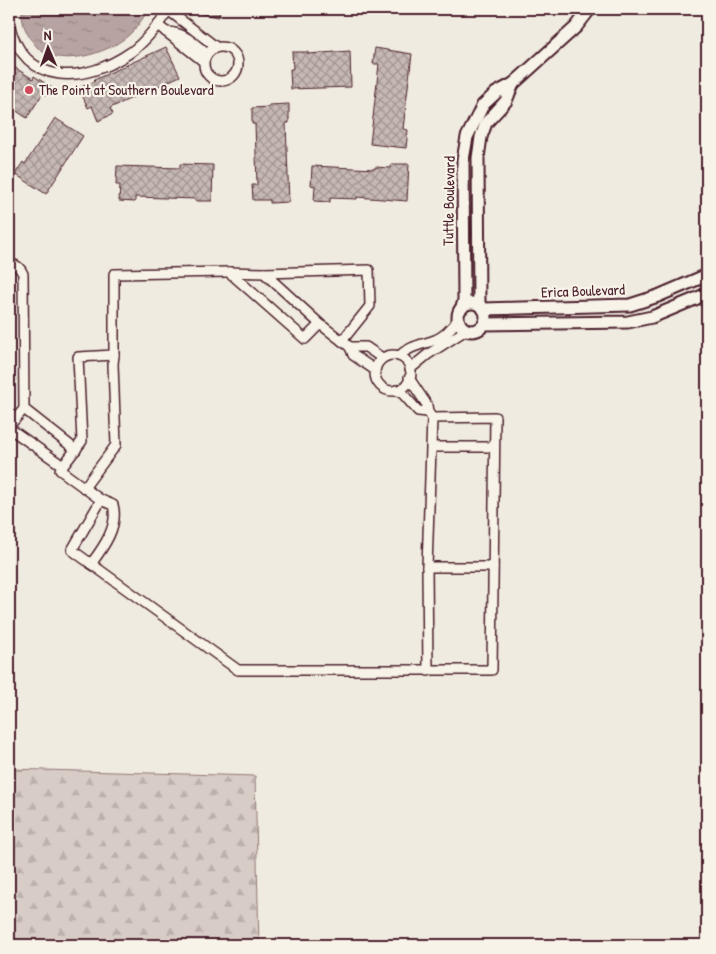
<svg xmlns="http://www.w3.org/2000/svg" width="716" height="954" viewBox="0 0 716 954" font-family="'Patrick Hand',sans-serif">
<defs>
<pattern id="forest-firs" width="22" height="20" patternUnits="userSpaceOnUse" patternTransform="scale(1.25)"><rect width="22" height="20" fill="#d8cdc6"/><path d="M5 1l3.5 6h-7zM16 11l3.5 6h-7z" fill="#bbb0aa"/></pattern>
<pattern id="water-ripples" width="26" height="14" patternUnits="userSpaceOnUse" patternTransform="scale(1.25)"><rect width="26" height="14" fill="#b7a4a2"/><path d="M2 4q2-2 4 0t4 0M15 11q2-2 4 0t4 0" fill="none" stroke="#978584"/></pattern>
<pattern id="building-cross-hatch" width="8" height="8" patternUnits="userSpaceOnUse" patternTransform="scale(1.25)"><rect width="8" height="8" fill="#c6b8b3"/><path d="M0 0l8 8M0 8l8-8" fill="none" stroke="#a39592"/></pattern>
</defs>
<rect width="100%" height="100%" fill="#f0ebe0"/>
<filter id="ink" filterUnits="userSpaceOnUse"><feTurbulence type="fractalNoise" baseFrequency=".02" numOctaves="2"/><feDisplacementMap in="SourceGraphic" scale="10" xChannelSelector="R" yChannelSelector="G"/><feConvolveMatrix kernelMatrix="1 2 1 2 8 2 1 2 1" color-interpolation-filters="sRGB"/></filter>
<g filter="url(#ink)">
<!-- forest -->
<path fill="url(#forest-firs)" stroke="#917678" d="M9,769l246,7 4,169h-250z"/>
<!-- water -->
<path fill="url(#water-ripples)" stroke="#8b6f72" d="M22,9h127c-5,7 -10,16 -16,22 -19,21 -69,37 -93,19 -3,-2 -5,-6 -8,-9 -7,-10 -11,-20 -10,-32z"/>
<!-- building -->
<g fill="url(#building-cross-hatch)" stroke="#4a1f2b">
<path d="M198,9h22l-1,8 -22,-4z"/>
<path d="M166,47l14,29 -70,32 3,6 -15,7 -6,-15 -4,2 -9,-20 16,-7 -1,-1z"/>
<path d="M375,48l37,6 -9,75 5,1 -2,18 -36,-4 9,-80h-6z"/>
<path d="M350,51l1,36 -60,2 -1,-20h3l-1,-17h16v2z"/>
<path d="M9,64l24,15 1,-3 17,11 -5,8 -3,-2 -16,25 -18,-12 3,-8 -3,-2z"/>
<path d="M289,104v19h-3l3,79 -19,1v-3h-17l-1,-15h5l-2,-61h-3v-16l17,-1v-2z"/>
<path d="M55,118l28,18 -37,58 -31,-20 8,-12 2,2z"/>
<path d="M180,164l33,1 -1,36h-16v-2l-61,-2v5l-16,-1 1,-16h-4l1,-19 63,2z"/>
<path d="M391,164h18l-2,37 -50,-4v2l-27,-1v4l-16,-1 1,-15 -4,-1 1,-19 63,3v-2l16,1z"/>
</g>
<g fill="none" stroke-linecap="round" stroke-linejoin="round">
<!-- street casing -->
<g stroke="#4a1f2b" stroke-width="12">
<g id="street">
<path d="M168,10l48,37"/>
<path d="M9,23c15,65 76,61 122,29 15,-11 28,-28 38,-43"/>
<path d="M158,24l2,3 43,34"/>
<path d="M166,32c18,0 28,11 41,22"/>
<circle cx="221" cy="64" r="17"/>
<path d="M9,264c7,0 11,3 14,10l1,135 52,41"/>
<path d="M229,272l-115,2v81l-36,2 4,84 -22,29 41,30 -29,50 166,120h254l3,-253 -63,1 -5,149 1,104"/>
<path d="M264,273l105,-3 1,36 -28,35"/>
<path d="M320,324l-15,15 -76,-67 35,1 56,51 30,23 3,8 22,15"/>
<path d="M350,347h16l16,11"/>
<circle cx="393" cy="373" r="18"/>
<path d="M399,356c11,-10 22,-11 36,-16 10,-4 17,-12 23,-21"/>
<path d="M410,369l17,-14 39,-25"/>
<path d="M409,378l18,27 1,7 4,6"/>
<path d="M396,390l7,4 15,17 10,1"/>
<path d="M9,426l15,-17"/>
<path d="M9,428l54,38"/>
<path d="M432,447h62"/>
<path d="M84,488l32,-43 -3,-81 1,-9"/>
<path d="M91,564c12,-16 28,-38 22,-59l-12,-5"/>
<path d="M427,567h66"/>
</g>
</g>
<!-- secondary casing -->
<g stroke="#4a1f2b" stroke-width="15">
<g id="secondary">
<circle cx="472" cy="317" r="14"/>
<path d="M479,305l-1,-147 3,-21 5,-14 20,-22 7,-17"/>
<path d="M462,308l2,-8 -1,-140 4,-23 16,-32 13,-12 17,-9 63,-57 14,-18"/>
<path d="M484,309l146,-4 28,-9 49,-21"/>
<path d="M485,324l143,-2 24,-5 55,-23"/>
</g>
</g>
<!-- street -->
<use href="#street" stroke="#f7f3e8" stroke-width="9"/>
<!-- secondary -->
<use href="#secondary" stroke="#f7f3e8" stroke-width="11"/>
</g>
</g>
<!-- markers -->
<circle fill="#d1495b" stroke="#f7f3e8" stroke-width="2" cx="29" cy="90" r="5"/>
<g text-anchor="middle" stroke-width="4.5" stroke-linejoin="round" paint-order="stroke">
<!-- poi labels -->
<g font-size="15" fill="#4a1f2b" stroke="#f7f3e8" text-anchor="start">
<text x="39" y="95">The Point at Southern Boulevard</text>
</g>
<!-- street labels -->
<g font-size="15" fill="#4a1f2b" stroke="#f7f3e8">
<text transform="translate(449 201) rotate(-89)" y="5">Tuttle Boulevard</text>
<text transform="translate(583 291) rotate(-2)" y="5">Erica Boulevard</text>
</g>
</g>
<!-- margin -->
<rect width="716" height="954" fill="none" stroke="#f7f3e8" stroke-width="30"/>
<rect x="15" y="15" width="686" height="924" fill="none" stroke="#4a1f2b" stroke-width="2" filter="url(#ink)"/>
<!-- north arrow -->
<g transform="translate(48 48) rotate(358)" stroke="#f7f3e8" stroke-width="4" paint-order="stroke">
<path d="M0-4L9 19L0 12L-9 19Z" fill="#4a1f2b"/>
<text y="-8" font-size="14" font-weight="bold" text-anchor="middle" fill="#4a1f2b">N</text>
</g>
</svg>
